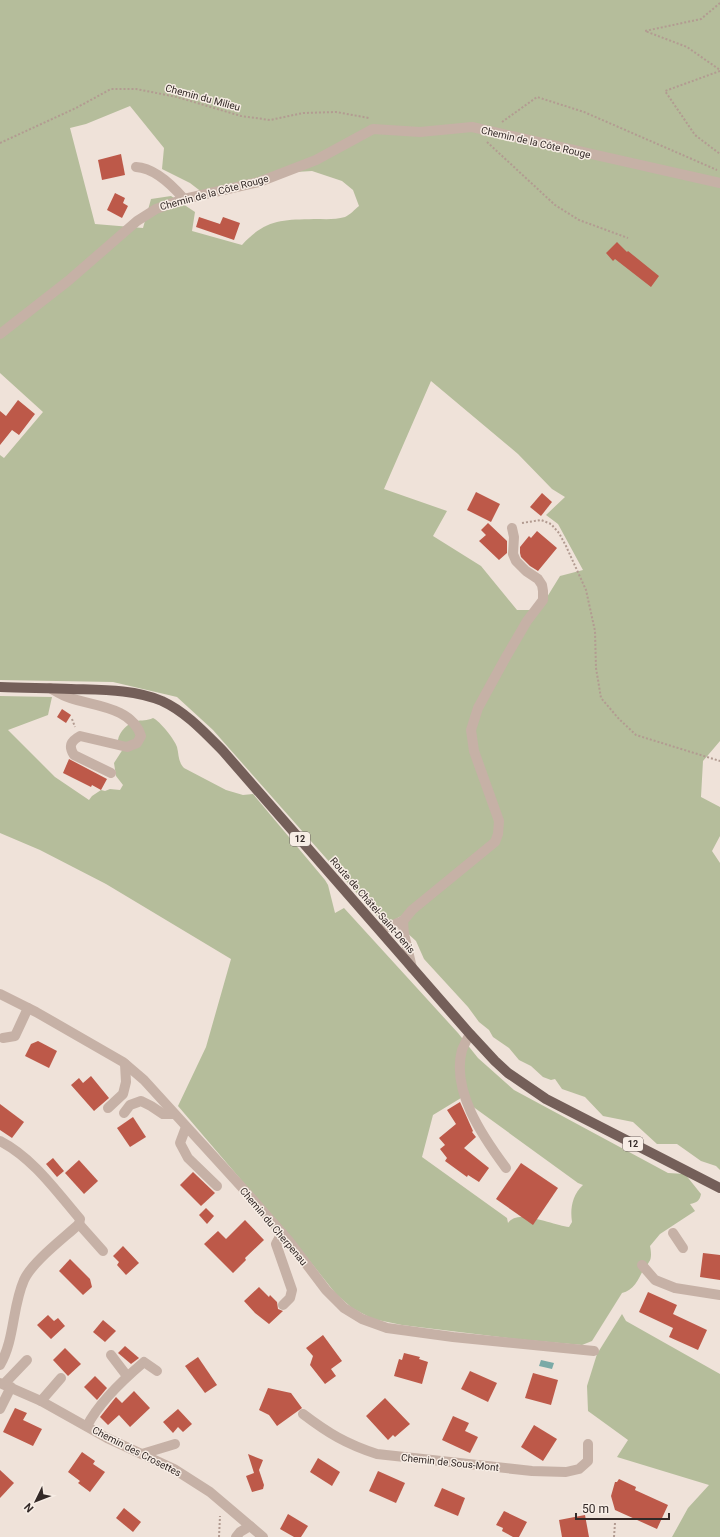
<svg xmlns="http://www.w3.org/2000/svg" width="720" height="1537" viewBox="0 0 720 1537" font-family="Roboto,sans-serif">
<rect width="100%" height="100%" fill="#efe2d9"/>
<!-- green -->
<g fill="#b5bd9b" fill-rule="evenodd">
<path d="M0,0h720v741l-17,20 -2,36 19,10v29l-8,15 8,12v307l-4,-4 -15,-5 -24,-17h-20l-24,-22 -30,-6 -18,-19 -23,-8 -7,-10 -4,1 -8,-3 -12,-11 -12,-6 -10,-12 -16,-11 -4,-7 -10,-8 -11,-15 -44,-48 -8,-18 -11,-10 -2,-16 -18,10 -172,-195 -36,-33 -64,-15 -113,-2v-225l4,3 39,-46 -43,-39zM130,106l34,42 -2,21 28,14 13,10 93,-21 16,-1 30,10 11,9 6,16c-4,3 -9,9 -14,11 -10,3 -21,2 -31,2 -33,1 -48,0 -72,26l-50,-14 3,-19 -24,-16 -20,3 -8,29 -48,-4 -25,-96 16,-4zM431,381l87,73 34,35 13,8 -19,18 12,9 25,46 -23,6 -21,34h-22l-36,-44 -48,-30 14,-25 -63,-22z"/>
<path d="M0,696l52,1 -4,18 -40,15 47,47 34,23 3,-4 9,-6 4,1 5,-2 10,1 3,-5 -7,-9 -2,-13 9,-14 -5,-9c1,-8 10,-17 18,-19 6,-1 11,0 17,-3 7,3 22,22 24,29 2,8 1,15 7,21l42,22 17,5 10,-1 72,86 3,5 7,28 9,-5 114,125 20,25 36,32 154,83 17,1 16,20c-1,6 -4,9 -11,10l5,7 -35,23 -10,12c1,5 2,12 -1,16 -1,3 -5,5 -6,8 -4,9 -10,21 -21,23l-30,48 -10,4 -66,-6 -114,-14 -29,-6 -21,-11 -16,-14 -35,-44 -123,-144 28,-59 25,-88 -125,-75 -66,-34 -40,-17zM461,1098l117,85 5,2c-11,10 -13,24 -11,37l-3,5c-15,-1 -51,-19 -61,-4l-1,-5 -85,-61 11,-42z"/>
<path d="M622,1314l4,7 94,53v163h-48l16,-29 21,-23 -92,-28 11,-17 -40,-29 -1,-25 10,-32z"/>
</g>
<!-- water -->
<path fill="#7aaaa7" d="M541,1360l13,3 -2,6 -13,-3z"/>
<!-- building -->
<g fill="#bd5949">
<path d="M121,154l4,21 -23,5 -4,-20z"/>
<path d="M115,193l10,5 -2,5 5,3 -6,12 -15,-8z"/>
<path d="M199,217l21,7 3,-7 17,6 -6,17 -38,-13z"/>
<path d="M617,242l10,10 1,-1 31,25 -8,11 -36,-28 -2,2 -7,-8z"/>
<path d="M18,400l17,14 -16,21 -7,-5 -12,15v-34l6,5z"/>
<path d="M476,492l24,12 -9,18 -24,-12z"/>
<path d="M542,493l10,9 -11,14 -11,-9z"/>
<path d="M488,523l19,18v12l-8,7 -20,-19 7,-6 -5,-5z"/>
<path d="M537,531l20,17 -19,23 -8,-5 -9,-9 -1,-4v-6l9,-11 2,2z"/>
<path d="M62,709l9,6 -5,8 -9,-6z"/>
<path d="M69,759l38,20 -6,11 -9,-5 -1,2 -28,-14z"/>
<path d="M38,1041l19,10 -8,17 -24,-12 6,-12z"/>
<path d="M91,1076l18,22 -15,13 -23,-26 8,-7 4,5z"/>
<path d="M460,1102l13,29 -1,1 4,5 -12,11 25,20 -10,14 -11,-7 -1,2 -22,-16 2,-3 -7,-9 5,-4 -6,-7 17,-14 -9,-14z"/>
<path d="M0,1104l24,18 -12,16 -12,-8z"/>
<path d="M133,1117l13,20 -16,10 -13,-19z"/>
<path d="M53,1158l11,13 -7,6 -11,-13z"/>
<path d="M79,1160l19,21 -14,13 -19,-21z"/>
<path d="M521,1163l37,25 -25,37 -37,-26z"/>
<path d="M193,1172l22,21 -14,13 -21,-21z"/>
<path d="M206,1208l8,8 -7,8 -8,-9z"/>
<path d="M245,1220l19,20 -19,18 1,2 -13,13 -29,-29 14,-13 8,8z"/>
<path d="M123,1246l16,17 -13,12 -9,-10 2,-3 -6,-6z"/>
<path d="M703,1253l17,2v25l-20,-3z"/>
<path d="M70,1259l20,20 2,8 -9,8 -24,-24z"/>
<path d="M259,1287l10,10 1,-2 7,7 1,7 5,2 -14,13 -14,-11 -11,-12z"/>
<path d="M648,1292l29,13 -4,9 34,16 -9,20 -29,-13 4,-9 -34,-16z"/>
<path d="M48,1315l6,6 4,-3 7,8 -14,13 -14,-14z"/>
<path d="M103,1320l13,11 -11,11 -12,-10z"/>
<path d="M323,1335l19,26 -11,8 5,7 -11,8 -15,-19 3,-9 -7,-8z"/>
<path d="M125,1346l14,12 -8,6 -13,-11z"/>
<path d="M65,1348l16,16 -13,12 -15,-16z"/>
<path d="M404,1353l16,4 -1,2 9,3 -6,22 -28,-8 5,-17 3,1z"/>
<path d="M198,1357l19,28 -12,8 -20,-27z"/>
<path d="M470,1371l27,12 -9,19 -27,-13z"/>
<path d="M533,1373l25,7 -7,25 -26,-7z"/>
<path d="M95,1376l12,12 -10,12 -13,-13z"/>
<path d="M268,1388l23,5 11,15 -25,18 -8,-11 -10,-5z"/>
<path d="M134,1391l16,17 -20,19 -11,-12 -11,10 -8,-8 16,-20 6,6z"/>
<path d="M385,1398l25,26 -15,13 -2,-2 -5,5 -22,-24z"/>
<path d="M15,1408l12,5 -4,7 19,9 -9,17 -30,-14z"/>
<path d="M178,1409l14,15 -9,8 -5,-5 -5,6 -10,-11z"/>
<path d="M453,1416l16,7 -4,8 13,6 -8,16 -28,-13z"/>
<path d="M534,1425l23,14 -14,22 -22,-14z"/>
<path d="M82,1452l13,9 -2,3 12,8 -15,20 -12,-9 2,-2 -12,-9z"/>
<path d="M248,1454l15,6 -4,10 5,15 -1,4 -11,3 -6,-16 8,-3z"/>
<path d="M318,1458l22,14 -8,14 -22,-14z"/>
<path d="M0,1470l14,13 -14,15z"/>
<path d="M378,1471l27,12 -9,20 -27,-12z"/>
<path d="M619,1479l17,8 -1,3 33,15 -11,24 -42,-19 -4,-14 4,-14h2z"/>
<path d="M442,1488l23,10 -7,18 -24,-10z"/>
<path d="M124,1508l17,14 -8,10 -17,-14z"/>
<path d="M504,1511l23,11 -8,15h-6l-11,-6 1,-3 -7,-3z"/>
<path d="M288,1514l20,12 -7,11h-7l-14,-8z"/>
<path d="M585,1515l4,22h-27l-3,-17z"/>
</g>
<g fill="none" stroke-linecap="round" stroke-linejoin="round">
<!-- path -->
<g stroke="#b29b91" stroke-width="2" stroke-dasharray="2 2" stroke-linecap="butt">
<path d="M720,3l-19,16 -56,12 42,16 33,23"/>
<path d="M720,71l-55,20 30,44 25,19"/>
<path d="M502,122l35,-25 47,15 133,58"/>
<path d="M487,142l68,63 24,15 49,18"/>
<path d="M0,143l76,-35 35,-19h25l41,8 64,19 29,4 33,-7 33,-1 33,6"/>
<path d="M522,523l19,-3 10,4 8,9 7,13 20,44 9,41 1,37 5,30 18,21 17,16 84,26"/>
<path d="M72,719l3,8"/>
<path d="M219,1537l1,-21"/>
<path d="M614,1537l1,-14"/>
</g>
<!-- minor -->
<g stroke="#c6b1a6" stroke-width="10">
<path d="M136,167c19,1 36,18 48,32"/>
<path d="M0,334l68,-53 69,-60 19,-12 28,-10 75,-17 57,-22 57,-31 47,3 52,-5 248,56"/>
<path d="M50,688c7,4 13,8 20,10 24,8 62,9 71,38l-4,7 -10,4 -47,-11c-9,5 -12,10 -6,19l37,18"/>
<path d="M380,930l23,-9"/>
<path d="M412,968l-8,-34 -1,-13 9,-11 83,-68 3,-8 1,-13 -25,-70 -3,-21 7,-22 28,-51 21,-36 16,-21v-9l-1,-6 -4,-6 -12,-8 -10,-10 -3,-7 1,-17 -2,-9"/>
<path d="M0,994l36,18 87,50 21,18 103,113 42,48 37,49 18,18 18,11 25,9 66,9 141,14"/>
<path d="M470,1034c-3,5 -6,11 -8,16 -11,41 21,87 44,118"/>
<path d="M3,1038l12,-2 13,-28"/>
<path d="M108,1108l15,-14 3,-12 -1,-18"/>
<path d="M124,1113l6,-8 11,-4 10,5 12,8h11"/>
<path d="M186,1127l-6,16 8,15 29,28"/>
<path d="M0,1141c33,17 56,50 80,78l-1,5c-15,14 -47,38 -55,56 -12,27 -9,59 -24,85"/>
<path d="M79,1224l24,27"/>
<path d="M282,1233l-6,11 16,46 -2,8 -7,7"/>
<path d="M673,1233l10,15"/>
<path d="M642,1265l13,15 20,8 45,7"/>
<path d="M111,1355l16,21"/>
<path d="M0,1383l41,18 66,37 67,31 36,23 53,45"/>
<path d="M4,1384l23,-24"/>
<path d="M41,1401l20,-23"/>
<path d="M0,1409l11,-22"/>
<path d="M303,1414c25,19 43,30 74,40l155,17 34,1 13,-3 9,-8v-17"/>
<path d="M87,1426c12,-24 37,-47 57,-64l13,9"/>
<path d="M142,1454l33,-10"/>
<path d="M236,1537l4,-5 10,-6"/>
</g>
<!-- major -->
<path stroke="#745f59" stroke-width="10" d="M0,687c24,1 47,1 71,2 30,1 62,0 91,12 24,11 43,32 61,50l247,283 25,27 13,12 38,26 174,89"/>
</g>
<g text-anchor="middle" stroke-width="3" stroke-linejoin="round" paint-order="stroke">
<!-- shield labels -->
<g fill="#f7ede5" stroke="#6e6460" stroke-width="1">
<rect x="290" y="832" width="20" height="14" rx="3"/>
<rect x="623" y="1137" width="20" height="14" rx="3"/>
</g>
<g font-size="9" font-weight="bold" fill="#332927">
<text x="300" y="842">12</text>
<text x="633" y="1147">12</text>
</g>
<!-- street labels -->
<g font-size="10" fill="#332927" stroke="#f7ede5">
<text transform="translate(203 97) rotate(15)" y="4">Chemin du Milieu</text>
<text transform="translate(536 142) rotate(13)" y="4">Chemin de la Côte Rouge</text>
<text transform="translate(214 192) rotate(-15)" y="4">Chemin de la Côte Rouge</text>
<text transform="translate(373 905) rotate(49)" y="4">Route de Châtel-Saint-Denis</text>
<text transform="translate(274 1226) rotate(50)" y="4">Chemin du Cherpenau</text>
<text transform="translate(137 1451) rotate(27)" y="4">Chemin des Crosettes</text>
<text transform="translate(450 1462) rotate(6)" y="4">Chemin de Sous-Mont</text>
</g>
</g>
<!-- north arrow -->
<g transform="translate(36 1501) rotate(227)" stroke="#f7ede5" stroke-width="3" paint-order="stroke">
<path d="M0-3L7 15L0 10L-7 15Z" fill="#332927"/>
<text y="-6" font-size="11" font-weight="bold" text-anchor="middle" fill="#332927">N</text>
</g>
<!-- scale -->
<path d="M576 1513v6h93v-6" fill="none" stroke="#332927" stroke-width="2"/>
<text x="582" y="1513" font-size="12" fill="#332927" stroke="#f7ede5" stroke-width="3" paint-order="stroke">50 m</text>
</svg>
